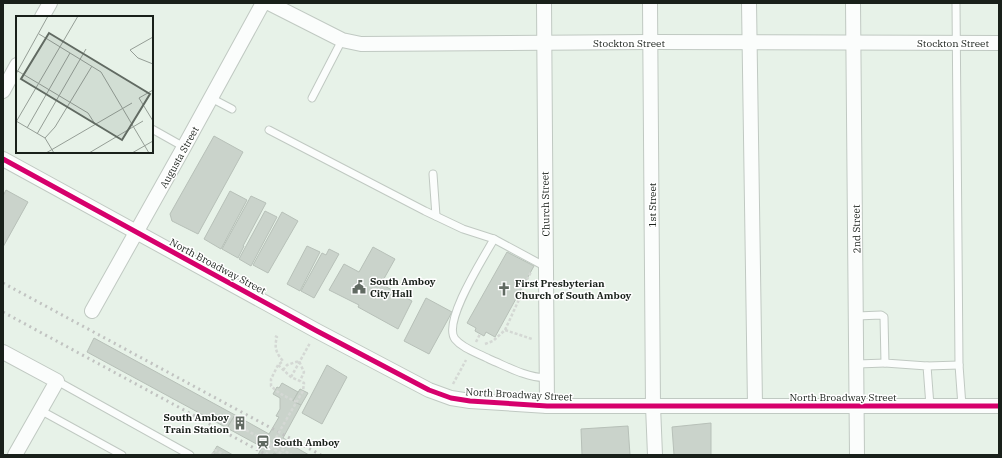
<svg xmlns="http://www.w3.org/2000/svg" width="1002" height="458" viewBox="0 0 1002 458" font-family="'IBM Plex Serif',serif">
<rect width="100%" height="100%" fill="#e7f2e8"/>
<!-- building -->
<g fill="#cad3cb" stroke="#b7c0b8">
<path d="M214,136l29,16 -45,82 -26,-13 -2,-7z"/>
<path d="M6,190l22,12 -25,45v-51z"/>
<path d="M230,191l17,9 -26,49 -17,-10z"/>
<path d="M251,196l15,7 -23,43h1l-6,12 -16,-9z"/>
<path d="M265,211l12,6 -26,49 -12,-7z"/>
<path d="M282,212l16,9 -30,52 -15,-8z"/>
<path d="M307,246l13,6 -20,39 -13,-7z"/>
<path d="M373,247l22,12 -14,25 31,17 -14,28 -40,-22 1,-2 -30,-15 15,-26 15,8z"/>
<path d="M329,249l10,5 -25,44 -13,-7 21,-38 4,2z"/>
<path d="M507,252l27,14 -39,71 -9,-5 -2,4 -9,-5 1,-3 -9,-5z"/>
<path d="M426,298l26,14 -23,42 -25,-13z"/>
<path d="M94,338l141,77 -8,13 -140,-76z"/>
<path d="M327,365l20,12 -25,47 -20,-11z"/>
<path d="M282,383l16,9 -5,9 8,4 -18,33 13,7 -1,2 14,8h-31l-4,-2 -1,2h-15l4,-8 -35,-19 8,-13 34,19 10,-17 -3,-1 4,-7v-11l-7,-4 4,-7 2,1z"/>
<path d="M300,389l8,4 -7,12 -8,-4z"/>
<path d="M711,423v32h-37l-2,-28z"/>
<path d="M628,426l2,29h-48l-1,-26z"/>
<path d="M217,446l16,9h-17l-3,-2z"/>
</g>
<g fill="none" stroke-linecap="round" stroke-linejoin="round">
<!-- lane casing -->
<g stroke="#c0c9c2" stroke-width="9">
<g id="lane">
<path d="M956,3l3,362 3,41"/>
<path d="M211,98l21,11"/>
<path d="M312,98l30,-58"/>
<path d="M152,129l32,18"/>
<path d="M269,130l156,81 38,18 31,10 52,28"/>
<path d="M433,174l3,42"/>
<path d="M494,239c-10,18 -52,83 -39,100 8,10 23,14 34,20 19,8 36,18 57,19"/>
<path d="M857,316l24,-1 3,2 1,46 42,3 3,40"/>
<path d="M858,364l27,-1"/>
<path d="M927,366l32,-1"/>
<path d="M57,381l133,74"/>
<path d="M40,410l82,45"/>
</g>
</g>
<!-- street casing -->
<g stroke="#c0c9c2" stroke-width="16">
<g id="street">
<path d="M269,3l73,37 19,4 290,-2 348,1"/>
<path d="M544,3l3,403"/>
<path d="M650,3l3,403 2,49"/>
<path d="M749,3l6,402"/>
<path d="M853,3l4,452"/>
<path d="M42,17l8,-14"/>
<path d="M3,91l14,-26"/>
<path d="M3,159l314,172 112,59 22,8 19,3 77,5h452"/>
<path d="M92,311l92,-164 79,-144"/>
<path d="M3,352l54,29 -42,74"/>
</g>
</g>
<!-- path -->
<g stroke="#d4d8d4" stroke-width="2.5" stroke-dasharray="3 2" stroke-linecap="butt">
<path d="M505,330l17,-37 1,-6 8,-15"/>
<path d="M275,336l2,1c-3,10 -1,16 6,24l-5,4 13,12 13,6 -1,8 -17,29"/>
<path d="M476,342l4,-8"/>
<path d="M485,344l8,-3 12,-11 27,9"/>
<path d="M278,365l-7,14v7l8,7 17,9"/>
<path d="M283,370l4,-5 12,-4 5,11 -4,9"/>
<path d="M291,377l19,-34"/>
<path d="M453,384l13,-24"/>
<path d="M233,423l59,32"/>
<path d="M270,447l14,8"/>
<path d="M212,455l3,-5 10,5"/>
</g>
<!-- lane -->
<use href="#lane" stroke="#fbfdfc" stroke-width="7"/>
<!-- street -->
<use href="#street" stroke="#fbfdfc" stroke-width="14"/>
<!-- rail -->
<g stroke="#c1c3c1" stroke-width="3" stroke-dasharray="2 4" stroke-linecap="butt">
<path d="M3,283l318,172"/>
<path d="M3,312l264,143"/>
</g>
<!-- path-bridge -->
<path stroke="#d4d8d4" stroke-width="2.5" stroke-dasharray="3 2" stroke-linecap="butt" d="M266,455l20,-35"/>
<!-- cycleway casing -->
<g stroke="#fff" stroke-width="8">
<path id="cycleway" d="M3,159l314,172 112,59 22,8 19,3 77,5h452"/>
</g>
<!-- cycleway -->
<use href="#cycleway" stroke="#d6006c" stroke-width="5"/>
</g>
<!-- icons -->
<defs>
<g id="civic-bare" transform="scale(1.08)"><path d="M-.6-6.5H3V-4.5H.6V-3L4-1V1h2V6H-6V1h2V-1L-.6-3ZM-1.2 2.5V6h2.4V2.5Z" fill="#616a62" stroke="#fff" stroke-width="2.5" paint-order="stroke"/></g>
<g id="church-bare" transform="scale(1.08)"><path d="M-1.2-6h2.4v3.5h3.3v2.4h-3.3V6h-2.4V-.1h-3.3v-2.4h3.3Z" fill="#616a62" stroke="#fff" stroke-width="2.5" paint-order="stroke"/></g>
<g id="building-bare" transform="scale(1.08)"><path d="M-4-6H4V6H1V3H-1V6H-4ZM-2.5-4.3h1.7v1.8h-1.7ZM.8-4.3h1.7v1.8H.8ZM-2.5-1h1.7V.8h-1.7ZM.8-1h1.7V.8H.8Z" fill="#616a62" stroke="#fff" stroke-width="2.5" paint-order="stroke"/></g>
<g id="station-bare" transform="scale(1.08)"><path d="M-3-6H3Q5-6 5-4V2Q5 4 3 4L4.5 6H3L1.5 4h-3L-3 6H-4.5L-3 4Q-5 4-5 2V-4Q-5-6-3-6ZM-3.5-4v3h7v-3ZM-3.5 1v1.5H-2V1ZM2 1v1.5H3.5V1Z" fill="#616a62" stroke="#fff" stroke-width="2.5" paint-order="stroke"/></g>
</defs>
<g fill-rule="evenodd">
<use href="#civic-bare" x="359" y="287"/>
<use href="#church-bare" x="504" y="289"/>
<use href="#building-bare" x="240" y="423"/>
<use href="#station-bare" x="263" y="442"/>
</g>
<g text-anchor="middle" stroke-width="3" stroke-linejoin="round" paint-order="stroke">
<!-- street labels -->
<g font-size="10" fill="#19201a" stroke="#fff">
<text x="629" y="47">Stockton Street</text>
<text x="953" y="47">Stockton Street</text>
<text transform="translate(179 157) rotate(-61)" y="4">Augusta Street</text>
<text transform="translate(545 204) rotate(-91)" y="4">Church Street</text>
<text transform="translate(652 205) rotate(-90)" y="4">1st Street</text>
<text transform="translate(856 229) rotate(-91)" y="4">2nd Street</text>
<text transform="translate(218 266) rotate(28)" y="4">North Broadway Street</text>
<text transform="translate(519 394) rotate(3)" y="4">North Broadway Street</text>
<text x="843" y="401">North Broadway Street</text>
</g>
<!-- poi labels -->
<g font-size="10" font-weight="bold" fill="#19201a" stroke="#fff" text-anchor="start">
<text x="370" y="285">South Amboy<tspan x="370" dy="12">City Hall</tspan></text>
<text x="515" y="287">First Presbyterian<tspan x="515" dy="12">Church of South Amboy</tspan></text>
<text x="229" y="421" text-anchor="end">South Amboy<tspan x="229" dy="12">Train Station</tspan></text>
<text x="274" y="446">South Amboy</text>
</g>
</g>
<!-- overview -->
<g transform="translate(16 16)">
<rect width="137" height="137" fill="#e7f2e8"/>
<path fill="none" stroke="#959e96" stroke-width="1" d="M23,18l62,38 48,81M137,21l-23,13 8,8 15,6M0,54l72,43 7,11M0,58l32,-58M137,74l-14,8 14,23M0,105l29,17 9,15M0,106l62,-106M11,112l43,-75M21,118l49,-85M29,122l10,-11 37,-61M30,137l86,-50M73,137l54,-32M116,137l21,-12"/>
<path fill="#616a62" fill-opacity="0.15" stroke="#616a62" stroke-width="2" d="M33,17l101,61 -28,46 -101,-61z"/>
<rect width="137" height="137" fill="none" stroke="#19201a" stroke-width="2"/>
</g>
<!-- border -->
<rect width="1002" height="458" fill="none" stroke="#19201a" stroke-width="8"/>
</svg>
